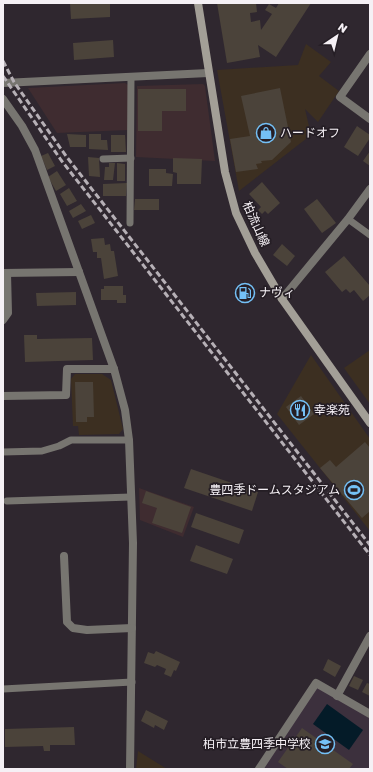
<svg xmlns="http://www.w3.org/2000/svg" width="373" height="772" viewBox="0 0 373 772" font-family="'Golos Text','Noto Sans JP',sans-serif">
<rect width="100%" height="100%" fill="#2f272f"/>
<!-- commercial -->
<g fill="#3c2f21">
<path d="M306,44l25,18 -12,14 20,15 -21,31 -13,-13 6,26 -72,56 -22,-121 81,-5z"/>
<path d="M370,350v54l-26,-36z"/>
<path d="M311,355l59,84v92l-93,-117z"/>
<path d="M75,374h27l9,6 12,49 -4,5 -40,1 -1,-9h-5l-2,-47z"/>
<path d="M138,751l29,18h-31z"/>
</g>
<!-- industrial -->
<g fill="#3f2c30">
<path d="M125,83l3,2v45l-71,3 -29,-45z"/>
<path d="M203,84l2,2 10,75 -79,-4 1,-71z"/>
<path d="M139,488l55,19 -11,30 -43,-17z"/>
</g>
<!-- built -->
<path fill="#3c303d" d="M317,686l53,32v51h-108z"/>
<!-- water -->
<path fill="#041b28" d="M327,704l36,26 -14,20 -36,-26z"/>
<!-- building -->
<g fill="#4b433a">
<path d="M70,3h40v14l-39,2z"/>
<path d="M217,3h39l1,9 -7,1 1,9 9,-2 1,10 11,-16 -7,-4 4,-6 7,4 3,-5h32l-35,54 -18,-12 2,12 -33,6z"/>
<path d="M113,40l1,17 -40,3 -1,-17z"/>
<path d="M280,88l11,54 -19,18 -11,1 1,2 -6,1 2,5 -22,3 -6,-33 20,-3 -9,-40z"/>
<path d="M138,89h48v22h-24v20h-24z"/>
<path d="M357,126l13,9v3l-12,18 -14,-9z"/>
<path d="M67,134l19,1v12h-16z"/>
<path d="M89,134h12v6h6l1,10 -19,-1z"/>
<path d="M111,135h14l1,17h-15z"/>
<path d="M370,151v15l-7,-5z"/>
<path d="M48,153l7,13 -8,4 -6,-14z"/>
<path d="M88,157l11,1 1,19 -11,-1z"/>
<path d="M173,158l29,1 -1,25h-24v-11l-4,-1z"/>
<path d="M109,163h6l-2,17h-9l1,-13h4z"/>
<path d="M117,163l8,1v17h-8z"/>
<path d="M149,169h17v4l7,1 -1,12h-23z"/>
<path d="M57,171l9,14 -10,6 -8,-14z"/>
<path d="M262,182l18,21 -12,11 -3,-3 -3,3 -4,-4 3,-3 -12,-13z"/>
<path d="M127,183l-1,13h-23v-12z"/>
<path d="M69,188l8,13 -10,5 -7,-12z"/>
<path d="M135,199h24v11h-25z"/>
<path d="M317,199l19,24 -14,10 -18,-24z"/>
<path d="M81,204l5,7 -13,7 -4,-7z"/>
<path d="M91,215l4,8 -13,6 -4,-8z"/>
<path d="M104,238l1,7 5,-1 1,7h3l4,25 -14,3 -3,-21h-4v-6h-4l-2,-13z"/>
<path d="M282,244l13,12 -8,10 -14,-11z"/>
<path d="M344,256l26,30v9l-7,6 -9,-11 -4,3 -4,-4 -4,3 -17,-20z"/>
<path d="M104,286h19v9h3v8h-9v-3h-16v-11h3z"/>
<path d="M76,292v13l-39,1 -1,-13z"/>
<path d="M24,335h13v4l55,-1 1,22 -68,2z"/>
<path d="M75,382h18l1,35h-7v5h-11z"/>
<path d="M301,396l13,18 -15,11 -13,-18z"/>
<path d="M365,442l5,6v63l-8,7 -42,-50 10,-8 6,7z"/>
<path d="M191,469l67,23 -6,19 -68,-23z"/>
<path d="M146,491l45,16 -9,26 -30,-10 5,-15 -15,-5z"/>
<path d="M196,513l48,17 -5,14 -48,-17z"/>
<path d="M196,545l37,14 -6,15 -37,-13z"/>
<path d="M156,651l24,11 -4,9 -2,-1 -3,7 -7,-3 2,-5 -9,-4 -2,2 -11,-4 4,-11 6,2z"/>
<path d="M328,659l13,7 -6,11 -12,-7z"/>
<path d="M354,676l9,4 -5,10 -9,-4z"/>
<path d="M367,683l3,1v12l-8,-4z"/>
<path d="M146,710l22,11 -4,9 -9,-5 -1,3 -13,-7z"/>
<path d="M74,727l1,18h-25v6h-6l-1,-5 -38,1v-18z"/>
<path d="M302,728l51,36 -4,5h-61l-10,-7z"/>
</g>
<g fill="none" stroke-linecap="round" stroke-linejoin="round">
<!-- lane -->
<g stroke="#777570" stroke-width="7">
<path d="M103,159l28,-1"/>
<path d="M348,219l22,16"/>
<path d="M130,223l1,-146"/>
<path d="M3,452l39,-1 17,-5 12,-6h58"/>
<path d="M7,501l124,-4"/>
<path d="M3,689l129,-7"/>
</g>
<!-- street -->
<g stroke="#777570" stroke-width="8">
<path d="M370,54l-30,43 30,22"/>
<path d="M3,83l205,-10"/>
<path d="M3,99l19,27 13,24 79,219 11,41 4,30 4,103 -3,226"/>
<path d="M3,273l76,-1"/>
<path d="M282,299l66,-80 22,-30"/>
<path d="M3,320l5,-7 -1,-40"/>
<path d="M3,396l63,-1 1,-26h47"/>
<path d="M64,556l3,66 6,6 14,2 45,-2"/>
<path d="M337,696l33,-60"/>
<path d="M259,769l57,-86 54,31"/>
</g>
<!-- secondary -->
<path stroke="#a39f97" stroke-width="8" d="M198,3l27,169 11,41 19,40 27,46 88,124"/>
<!-- rail -->
<g stroke="#b6b0b6" stroke-width="3" stroke-dasharray="6 3" stroke-linecap="butt">
<path d="M3,61l11,21 52,74 304,389"/>
<path d="M3,76l58,84 309,395"/>
</g>
</g>
<!-- icons -->
<defs>
<g id="shop-ring" transform="scale(1)"><circle r="9.5" fill="#251e25" stroke="#74c0f6" stroke-width="1.5"/><path d="M-5-2.5h2.3a2.7 3.5 0 0 1 5.4 0H5L5.5 6h-11ZM-1.5-2.5h3a1.5 2.3 0 0 0-3 0Z" fill="#74c0f6"/></g>
<g id="fuel-ring" transform="scale(1)"><circle r="9.5" fill="#251e25" stroke="#74c0f6" stroke-width="1.5"/><path d="M-5.5-6h7V0h2V4h1.3V-2.5L3-4.5l.8-.8L6-3V5H2.5V1h-1V6h-7ZM-4.2-4.7v3.2H.2V-4.7Z" fill="#74c0f6"/></g>
<g id="restaurant-ring" transform="scale(1)"><circle r="9.5" fill="#251e25" stroke="#74c0f6" stroke-width="1.5"/><path d="M-5-6h1v4h1v-4h1v4h1v-4h1v5L-1.5 .5V6h-2V.5L-5-1ZM5-6V6H3V1.5H1.5Q1.5-4 5-6Z" fill="#74c0f6"/></g>
<g id="stadium-ring" transform="scale(1)"><circle r="9.5" fill="#251e25" stroke="#74c0f6" stroke-width="1.5"/><path d="M0-5a6.5 5 0 1 0 0 10a6.5 5 0 1 0 0-10ZM-3.5-1.8h7v3.6h-7Z" fill="#74c0f6"/></g>
<g id="school-ring" transform="scale(1)"><circle r="9.5" fill="#251e25" stroke="#74c0f6" stroke-width="1.5"/><path d="M0-5L7-2L0 1L-7-2ZM-4 1L0 2.5L4 1V4Q0 6-4 4Z" fill="#74c0f6"/></g>
</defs>
<g fill-rule="evenodd">
<use href="#shop-ring" x="266" y="133"/>
<use href="#fuel-ring" x="245" y="293"/>
<use href="#restaurant-ring" x="300" y="410"/>
<use href="#stadium-ring" x="354" y="490"/>
<use href="#school-ring" x="325" y="744"/>
</g>
<g text-anchor="middle" stroke-width="3.5" stroke-linejoin="round" paint-order="stroke">
<!-- poi labels -->
<g font-size="12" fill="#f5f0f5" stroke="#251e25" text-anchor="start">
<text x="280" y="137">ハードオフ</text>
<text x="259" y="297">ナヴィ</text>
<text x="314" y="414">幸楽苑</text>
<text x="340" y="494" text-anchor="end">豊四季ドームスタジアム</text>
<text x="311" y="748" text-anchor="end">柏市立豊四季中学校</text>
</g>
<!-- street labels -->
<g font-size="12" fill="#f5f0f5" stroke="#251e25">
<text transform="translate(256 224) rotate(66)" y="4">柏流山線</text>
</g>
</g>
<!-- border -->
<rect width="373" height="772" fill="none" stroke="#f5f0f5" stroke-width="8"/>
<!-- north arrow -->
<g transform="translate(337 36) rotate(35)" stroke="#251e25" stroke-width="3" paint-order="stroke">
<path d="M0-3L7 15L0 10L-7 15Z" fill="#f5f0f5"/>
<text y="-6" font-size="11" font-weight="bold" text-anchor="middle" fill="#f5f0f5">N</text>
</g>
</svg>
